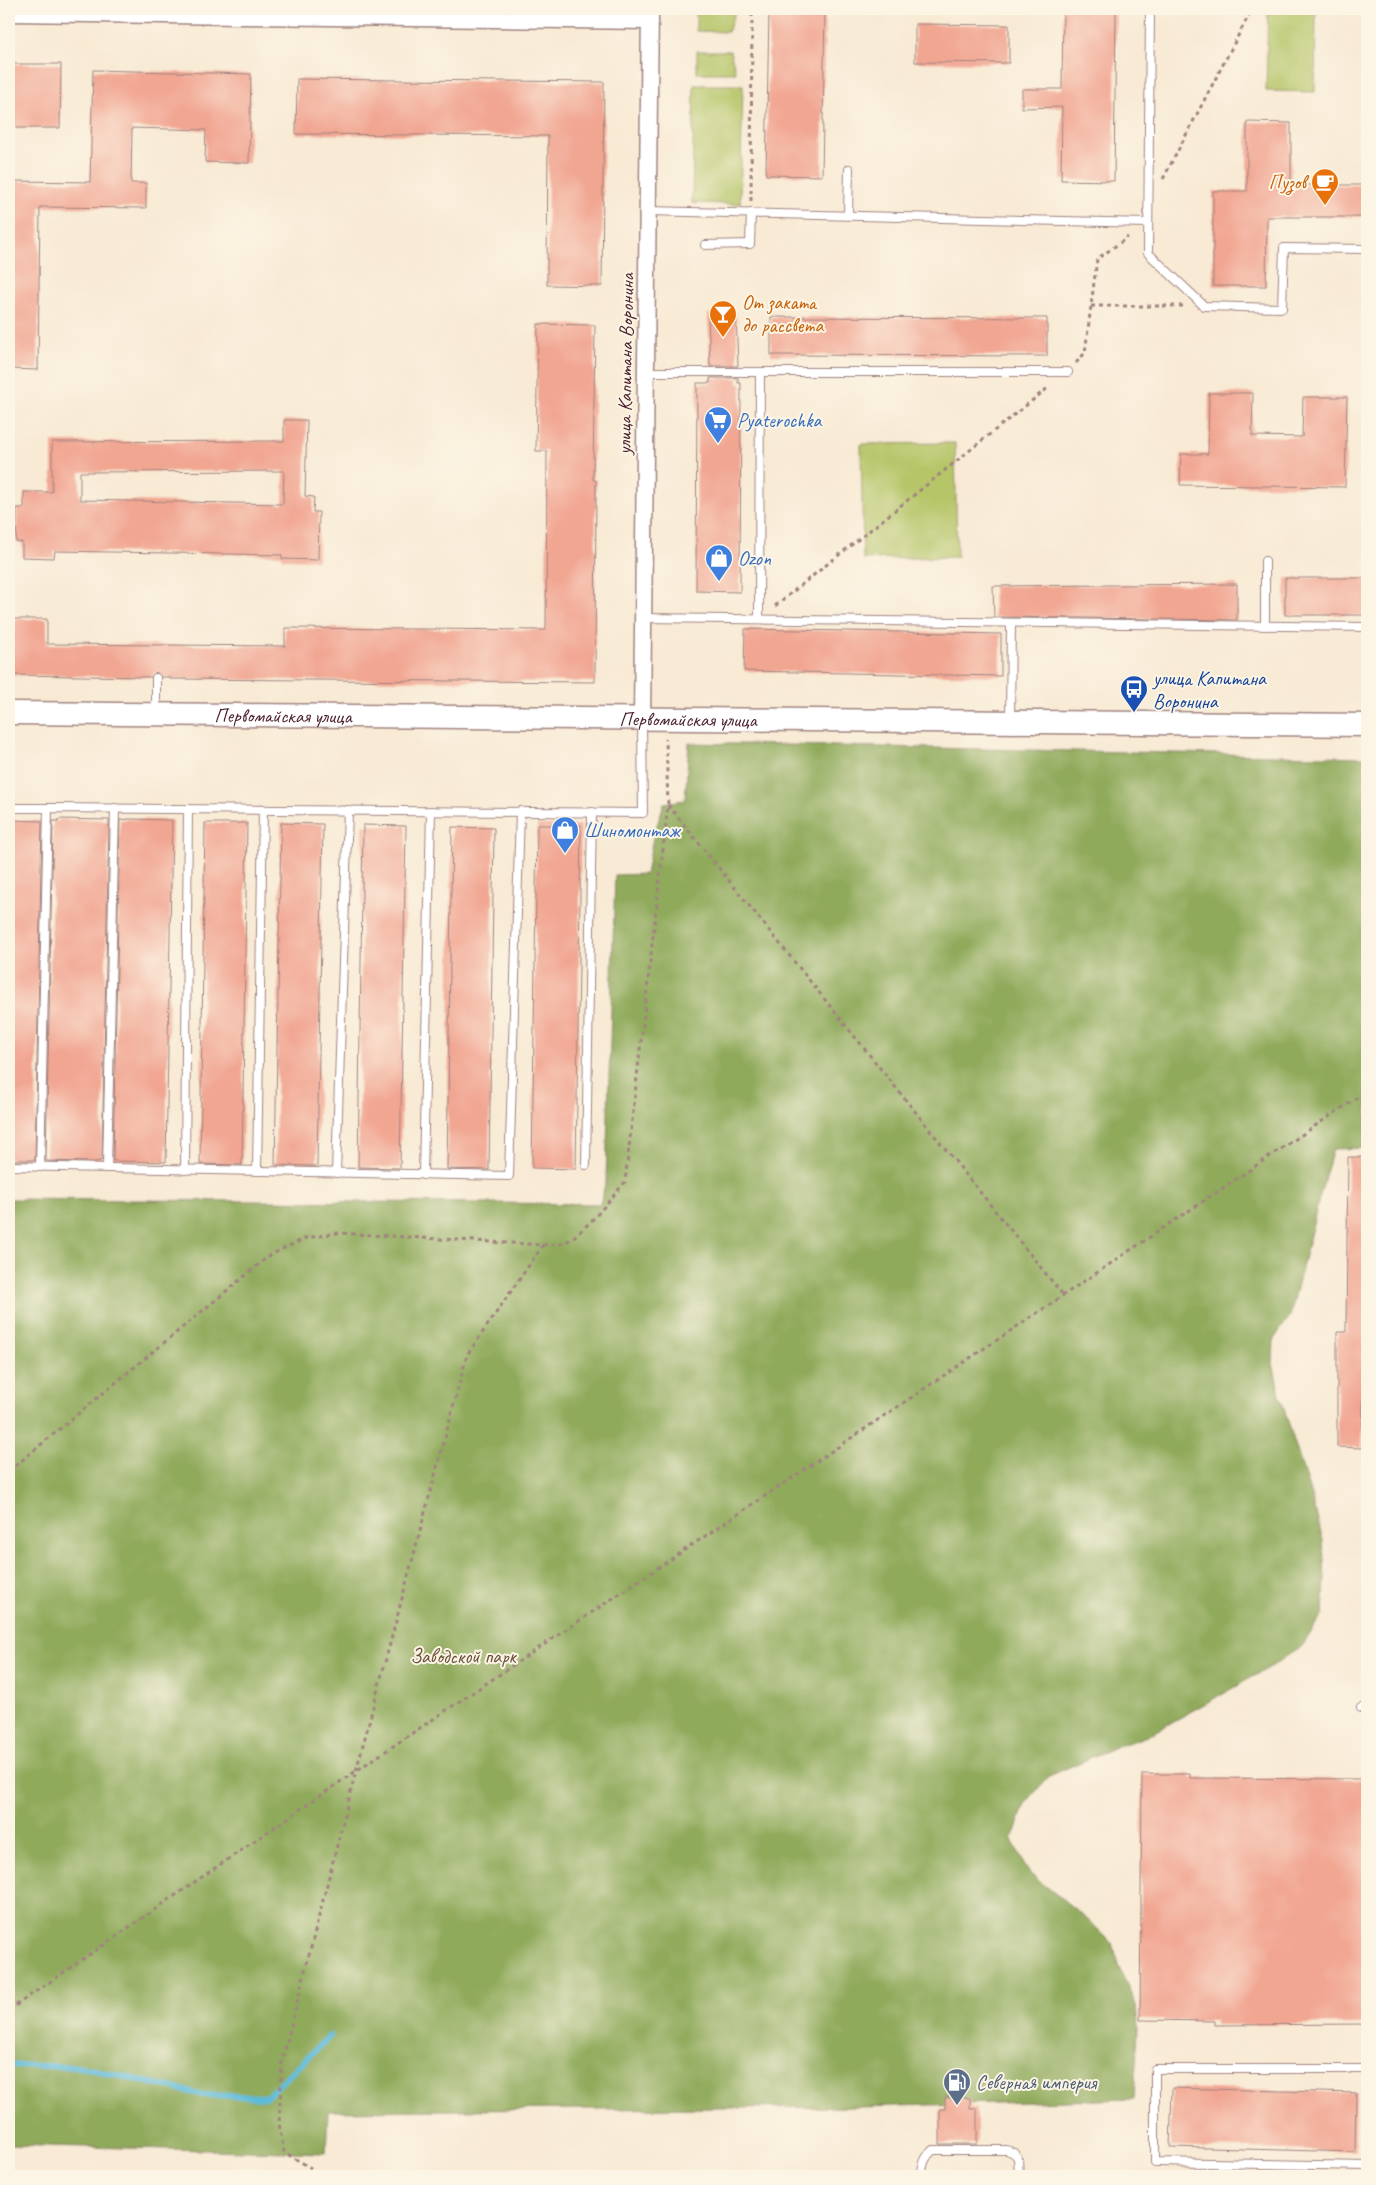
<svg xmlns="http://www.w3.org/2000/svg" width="1376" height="2185" viewBox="0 0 1376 2185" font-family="Caveat,sans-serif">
<rect width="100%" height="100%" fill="#fcf5e5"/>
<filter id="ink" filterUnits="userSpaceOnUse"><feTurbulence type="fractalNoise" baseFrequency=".02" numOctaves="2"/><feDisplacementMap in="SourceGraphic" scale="10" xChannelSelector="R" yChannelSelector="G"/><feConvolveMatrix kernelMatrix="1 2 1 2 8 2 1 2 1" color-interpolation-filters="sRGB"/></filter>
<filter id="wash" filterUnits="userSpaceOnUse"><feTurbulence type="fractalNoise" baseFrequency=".0096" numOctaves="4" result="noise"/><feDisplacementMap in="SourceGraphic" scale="20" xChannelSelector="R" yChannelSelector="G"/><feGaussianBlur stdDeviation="1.12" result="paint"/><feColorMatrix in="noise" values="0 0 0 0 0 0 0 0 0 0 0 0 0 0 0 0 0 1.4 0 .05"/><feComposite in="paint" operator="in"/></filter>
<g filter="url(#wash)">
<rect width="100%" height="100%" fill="#f8ead4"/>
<!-- green -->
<g fill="#b5c568" stroke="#80724a">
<path d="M696,9h40l-8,23 -32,-1z"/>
<path d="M1268,9h48l-1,83 -49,-1z"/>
<path d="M697,51h33l6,22h-39z"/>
<path d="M694,85h49l-3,119 -48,-1z"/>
<path d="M955,443l2,114 -94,2 -2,-115z"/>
</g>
<!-- forest -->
<path fill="#90aa5c" stroke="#6d6444" d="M689,743l678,14v391l-34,1 -13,46 -30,121 -16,23 -1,25 8,35 33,106 9,36 2,38 -2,35 -20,31 -29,20 -127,71 -32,11 -66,29 -24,28 -13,36 17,33 56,44 27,26 7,25 17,36 2,26 -4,69 -275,8 -531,4 -2,42 -317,-8v-946l591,5 6,-23 9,-306 31,-1 7,-36 11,-35 21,-3z"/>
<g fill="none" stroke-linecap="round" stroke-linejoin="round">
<!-- stream -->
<path stroke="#5bbada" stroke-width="6" d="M9,2065l72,2 123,28 62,2 64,-61"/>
</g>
<g id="blocks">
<!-- building -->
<g fill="#f1a692" fill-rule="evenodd">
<path d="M769,9h56l-3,167 -56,-1z"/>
<path d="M1063,9h53l-2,172 -53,-1 1,-73 -40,1v-19h40z"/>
<path d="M915,24l94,1v38l-94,-1z"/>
<path d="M9,64h52l-1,64h-51z"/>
<path d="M93,70l158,4 -2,89 -44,-1 1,-32 -74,-2 -1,55h15v25l-106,-1 -2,163 -28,-1 2,-188 78,1z"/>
<path d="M297,79l307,3 -2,204 -55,-1 1,-149 -252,-2z"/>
<path d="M1247,122l44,1v62h76v32h-100l-1,69h-53v-95h34z"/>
<path d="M736,313l2,53h-28l-2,-52z"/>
<path d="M771,317l276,1v38l-276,-1z"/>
<path d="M538,324l57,1 -2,155h3l-1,202 -425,-3v-2h-9l-5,-5 -5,5 -142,-2v-56h38v25l238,2v-18l261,2 1,-179h-11z"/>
<path d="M710,378h28v5h3l-1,209 -44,-1 1,-208h13z"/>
<path d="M1209,393h44l-1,43 50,1 1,-40h44l-2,90 -165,-2 1,-31h27z"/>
<path d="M284,420h23l-2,76 9,1 -1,15h6l-1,48 -36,-1v-4l-227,-4 -1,7 -32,-1v-15h-6l1,-34h7v-16h28v-50l232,-1zM284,471l-1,33 -203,-4v-28z"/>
<rect x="1285" y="578" width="82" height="37"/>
<path d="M1237,584v36l-243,-3 -1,-31z"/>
<path d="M745,629l256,5v42l-257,-5z"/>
<path d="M59,819l50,1 -7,340 -6,2 -50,-1 7,-340h6z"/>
<path d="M130,819l42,1 -6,342 -53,-1 7,-341z"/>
<path d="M9,820l33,1 -7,339h-26z"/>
<path d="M205,823h42l-5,342 -42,-1z"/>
<path d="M281,823l42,1 -6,342 -42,-1z"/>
<path d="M363,825l43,1 -6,342 -42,-1z"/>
<path d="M537,825h44l-5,344 -44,-1z"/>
<path d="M452,827l42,1 -5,342 -42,-1z"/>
<path d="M1348,1157h19v168h-2l-3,123 -25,-1v-115h9z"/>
<path d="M1142,1774h48v4l177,1v245l-152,1v-4l-75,-1z"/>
<path d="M1172,2088l184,5 -1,59 -185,-5z"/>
<path d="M945,2097l25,1v11h7v35h-37v-35h5z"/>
</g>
</g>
</g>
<g filter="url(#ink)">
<use href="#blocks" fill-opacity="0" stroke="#a18480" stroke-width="1"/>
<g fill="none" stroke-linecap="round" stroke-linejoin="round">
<!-- lane casing -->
<g stroke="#a18480" stroke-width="10">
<g id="lane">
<path d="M1150,9l-2,244 56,53 78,2 2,-60 83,1"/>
<path d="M648,211l500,12"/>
<path d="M848,215l1,-46"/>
<path d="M705,245l45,-1 1,-31"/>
<path d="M646,372h422"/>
<path d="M1265,561v65"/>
<path d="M643,618l724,9"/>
<path d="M759,619l1,-247"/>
<path d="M156,678v35"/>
<path d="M1010,721l1,-98"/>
<path d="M9,808h39"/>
<path d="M586,1165l6,-353"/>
<path d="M9,1166l500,10 11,-365"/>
<path d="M40,1167l8,-359 595,5 -1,-92"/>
<path d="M107,1168l8,-360"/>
<path d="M185,1170l3,-361"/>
<path d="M257,1171l6,-362"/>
<path d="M336,1173l12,-363"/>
<path d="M423,1175l8,-364"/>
<path d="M1361,1708h6"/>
<path d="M1367,2069h-212v93l212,4"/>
<path d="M921,2176c2,-11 3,-19 12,-26h74l7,3 4,5 1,18"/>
</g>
</g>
<!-- street casing -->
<g stroke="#a18480" stroke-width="19">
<g id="street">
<path d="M9,13l641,8"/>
<path d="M642,719l8,-710"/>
</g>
</g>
<!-- secondary casing -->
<g stroke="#a18480" stroke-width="25">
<g id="secondary">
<path id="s1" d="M9,713l1358,12"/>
</g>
</g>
<!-- path -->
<g stroke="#a18480" stroke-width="3" stroke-dasharray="4 4" stroke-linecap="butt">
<path d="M1163,179l89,-170"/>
<path d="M751,201l1,-192"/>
<path d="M1091,306h93"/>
<path d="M1076,363l9,-10 12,-94 31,-22"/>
<path d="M775,606l274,-219"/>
<path d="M668,805l395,490"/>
<path d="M543,1245c6,-1 15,0 20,-2 19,-7 48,-45 62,-61l43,-377 -2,-66"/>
<path d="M9,1471l261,-216 36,-17 32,-5 205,12 -76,110 -111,416 -74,290 -3,63 5,28 27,16"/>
<path d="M9,2010l347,-239 1011,-680"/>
</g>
<!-- lane -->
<use href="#lane" stroke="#fff" stroke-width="8"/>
<!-- street -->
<use href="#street" stroke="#fff" stroke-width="16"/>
<!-- secondary -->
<use href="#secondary" stroke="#fff" stroke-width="22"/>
</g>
</g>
<!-- icons -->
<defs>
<g id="cafe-pin" transform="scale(1.4375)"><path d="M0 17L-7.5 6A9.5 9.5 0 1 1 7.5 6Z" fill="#e8710a" stroke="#fcf5e5"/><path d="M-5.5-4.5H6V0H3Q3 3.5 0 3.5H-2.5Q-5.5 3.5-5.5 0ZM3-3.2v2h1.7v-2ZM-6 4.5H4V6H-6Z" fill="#fff"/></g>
<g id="bar-pin" transform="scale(1.4375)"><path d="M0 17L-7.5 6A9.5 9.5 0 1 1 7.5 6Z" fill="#e8710a" stroke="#fcf5e5"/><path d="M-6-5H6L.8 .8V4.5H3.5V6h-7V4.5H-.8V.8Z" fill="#fff"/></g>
<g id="supermarket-pin" transform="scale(1.4375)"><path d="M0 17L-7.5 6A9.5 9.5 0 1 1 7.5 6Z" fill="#3f7fe0" stroke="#fcf5e5"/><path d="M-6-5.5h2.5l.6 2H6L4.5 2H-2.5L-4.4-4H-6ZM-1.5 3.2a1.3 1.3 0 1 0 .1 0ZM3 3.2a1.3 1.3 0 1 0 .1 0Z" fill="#fff"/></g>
<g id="shop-pin" transform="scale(1.4375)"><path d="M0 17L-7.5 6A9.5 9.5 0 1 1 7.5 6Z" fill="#3f7fe0" stroke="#fcf5e5"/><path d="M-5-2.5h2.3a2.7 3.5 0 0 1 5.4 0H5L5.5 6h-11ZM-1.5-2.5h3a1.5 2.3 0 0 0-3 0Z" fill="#fff"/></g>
<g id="bus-pin" transform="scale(1.4375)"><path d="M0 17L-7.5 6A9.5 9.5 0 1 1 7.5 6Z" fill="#1a4fb4" stroke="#fcf5e5"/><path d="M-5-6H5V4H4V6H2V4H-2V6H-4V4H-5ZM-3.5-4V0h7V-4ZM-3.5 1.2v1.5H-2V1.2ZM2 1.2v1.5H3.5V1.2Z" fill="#fff"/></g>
<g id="fuel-pin" transform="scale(1.4375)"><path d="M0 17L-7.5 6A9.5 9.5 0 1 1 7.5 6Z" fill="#5c6f8a" stroke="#fcf5e5"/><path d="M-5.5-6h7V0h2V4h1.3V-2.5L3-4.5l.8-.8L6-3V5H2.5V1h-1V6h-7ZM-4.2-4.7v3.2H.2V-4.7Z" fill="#fff"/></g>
</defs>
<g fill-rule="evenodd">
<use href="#cafe-pin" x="1325" y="182"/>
<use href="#bar-pin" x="723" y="314"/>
<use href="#supermarket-pin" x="718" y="420"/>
<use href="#shop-pin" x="719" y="558"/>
<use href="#bus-pin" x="1134" y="689"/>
<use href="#shop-pin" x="565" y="830"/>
<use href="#fuel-pin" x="957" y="2082"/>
</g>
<g text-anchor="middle" stroke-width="4" stroke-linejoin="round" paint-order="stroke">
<!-- food labels -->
<g font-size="20" fill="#c56008" stroke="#fcf5e5" text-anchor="end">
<text x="1306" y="189">Пузов</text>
<text x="742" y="309" text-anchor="start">От заката<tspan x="742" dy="23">до рассвета</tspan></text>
</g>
<!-- street labels -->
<g font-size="20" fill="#4a1f2b" stroke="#fcf5e5">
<text transform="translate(625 364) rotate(-89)" y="7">улица Капитана Воронина</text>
<text dy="7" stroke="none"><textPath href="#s1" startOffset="274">Первомайская улица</textPath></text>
<text dy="7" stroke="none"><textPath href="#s1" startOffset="679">Первомайская улица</textPath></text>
</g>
<!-- shop labels -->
<g font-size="20" fill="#366cbe" stroke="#fcf5e5" text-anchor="start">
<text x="737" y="427">Pyaterochka</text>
<text x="738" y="565">Ozon</text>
<text x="584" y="837">Шиномонтаж</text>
</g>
<!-- transit labels -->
<g font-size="20" fill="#164399" stroke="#fcf5e5" text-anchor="start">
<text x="1153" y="685">улица Капитана<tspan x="1153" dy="23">Воронина</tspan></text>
</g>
<!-- park labels -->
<g font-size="20" fill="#6a513d" stroke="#fcf5e5">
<text x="463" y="1663">Заводской парк</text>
</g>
<!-- service labels -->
<g font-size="20" fill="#4e5e75" stroke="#fcf5e5" text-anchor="start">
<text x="976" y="2089">Северная империя</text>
</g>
</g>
<!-- margin -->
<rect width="1376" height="2185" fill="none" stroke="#fcf5e5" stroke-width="30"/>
</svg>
